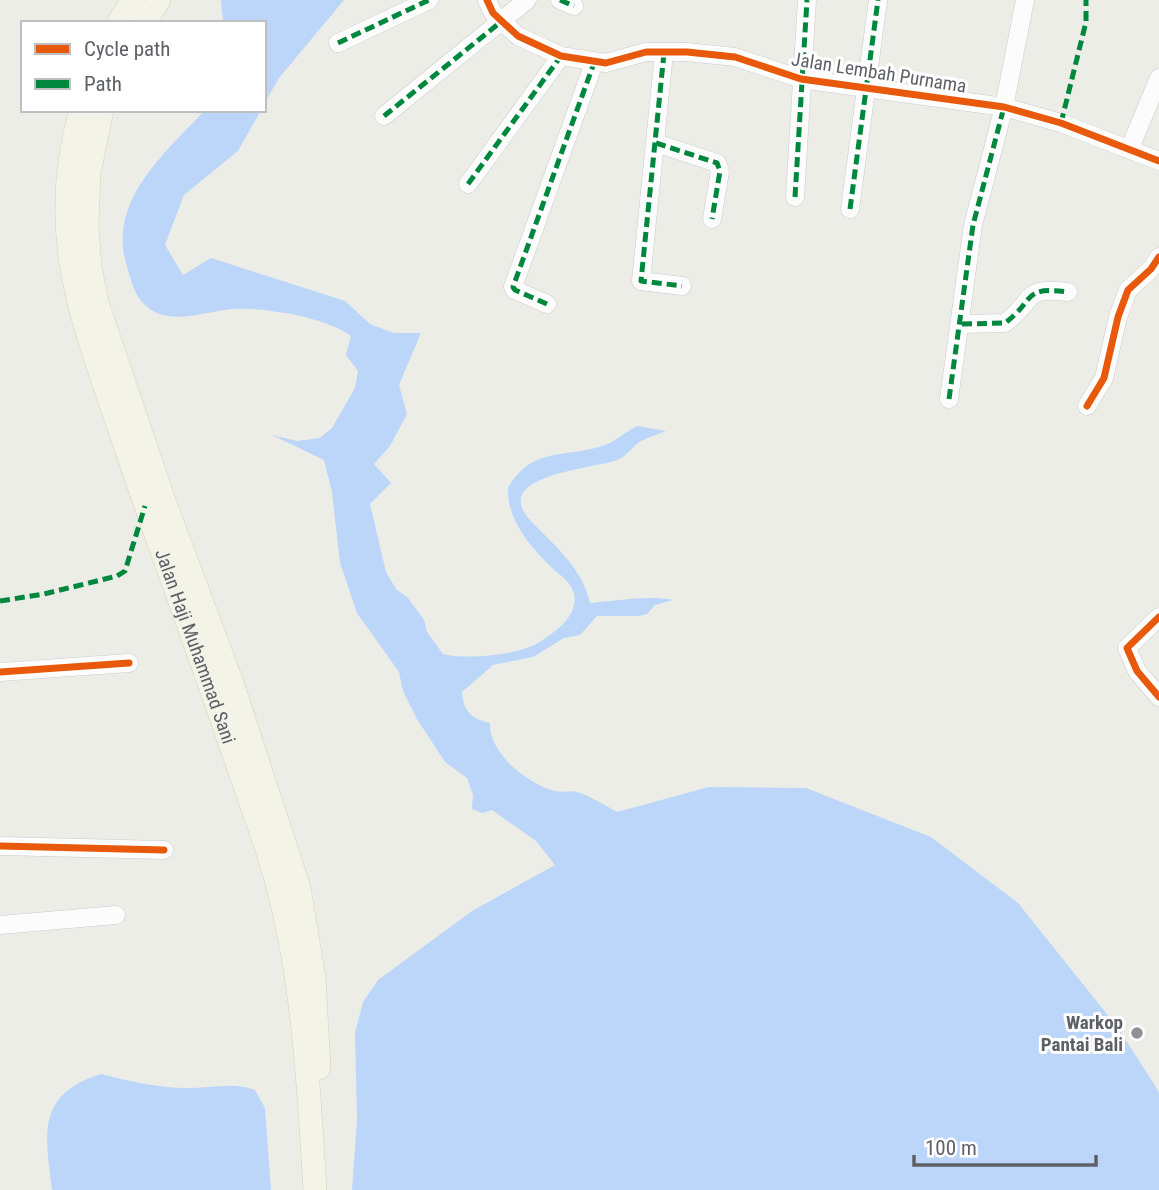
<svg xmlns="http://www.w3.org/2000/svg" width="1159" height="1190" viewBox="0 0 1159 1190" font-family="'Roboto Condensed',sans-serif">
<rect width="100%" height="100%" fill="#edede8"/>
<!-- water -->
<g fill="#bbd6f8">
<path d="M221,0h123l-65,78 -15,26v-81h-41z"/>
<path d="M205,110h56l-23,41 -54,44 -19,50 18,30 28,-17 134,43 25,23 24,9h27l-22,52 8,29 -17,32 -16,18 17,19 -21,21 16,68 10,17 12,9 16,22 3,12 16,22c23,6 75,1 95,-11 16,-10 41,-27 36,-49 -2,-12 -16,-20 -24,-28 -22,-22 -43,-47 -42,-78 25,-43 58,-29 97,-43 11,-4 21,-14 33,-19l28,5c-8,3 -17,6 -25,10 -9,5 -13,15 -24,19 -23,9 -131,15 -85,62 24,25 50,46 58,81 26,-2 59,-8 83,-3l-18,5 -8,9 -8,2h-42l-17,19 -16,3 -31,19 -40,8 -31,27c1,19 10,27 28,31 -1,30 37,61 65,68 7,2 15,-1 22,1 13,4 28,13 40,20l92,-25 97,1 125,49 87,66 100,125 36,56 5,9v97h-807l5,-70 -2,-87 8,-31 15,-22 94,-69 83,-46 -19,-24 -44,-31 -10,3 -10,-4 1,-14 -6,-17 -22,-16 -28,-43 -14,-28 -4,-19 -42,-59 -17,-50 -8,-71 -8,-32 -52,-25 25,6 23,-3 12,-10 23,-40 3,-17 -12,-16 5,-19c-25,-19 -86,-29 -118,-27 -27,2 -63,18 -87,-3 -12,-10 -16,-29 -20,-43 -18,-63 40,-111 79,-153z"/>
<path d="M101,1074c27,7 54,13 82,14 25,1 49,-7 72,2l10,18 6,82h-219c-7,-56 -16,-96 49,-116z"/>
</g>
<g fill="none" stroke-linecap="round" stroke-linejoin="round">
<!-- minor casing -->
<g stroke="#cacbca" stroke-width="19">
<g id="minor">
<path d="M487,0l6,13 25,23 43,20 45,7 40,-11h41l48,5 66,22 203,28 57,16 98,38"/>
<path d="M560,0l14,6"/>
<path d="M338,43l91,-43"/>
<path d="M664,53l-23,228 41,5"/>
<path d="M384,116l143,-116"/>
<path d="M656,143l61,20 3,8 -8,48"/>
<path d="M1130,148l29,-70"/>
<path d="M468,184l93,-128"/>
<path d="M795,197l12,-197"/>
<path d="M850,209l28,-209"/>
<path d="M547,304l-32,-14 -2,-3 81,-224"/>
<path d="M962,324l43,-1c31,-23 16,-37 63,-31"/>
<path d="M949,399l24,-174 31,-118 21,-107"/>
<path d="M1087,406l17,-28 14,-61 10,-27 23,-21 8,-12"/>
<path d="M1159,617l-32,31 10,23 22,26"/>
<path d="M0,672l129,-9"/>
<path d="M0,846l164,4"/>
<path d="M0,925l116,-10"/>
</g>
</g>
<!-- major casing -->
<g stroke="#d6d2b4" stroke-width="24">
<g id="major">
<path d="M118,23l15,-23"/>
<path d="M144,23l15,-23"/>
<path id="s1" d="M81,110c-38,131 7,223 47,344 36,106 76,211 112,318 14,40 30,81 40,123 24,95 29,197 35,295"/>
<path d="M102,110l-13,63 -2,53 3,41 7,36 66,195 68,182 68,208 15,90 5,90"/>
</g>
</g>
<!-- minor -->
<use href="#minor" stroke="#fcfcfc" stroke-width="18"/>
<!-- major -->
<use href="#major" stroke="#f3f3e8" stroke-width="23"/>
<!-- quiet -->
<g stroke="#00873e" stroke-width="5" stroke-dasharray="10 5" stroke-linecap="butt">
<path d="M560,0l14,6"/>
<path d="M338,43l91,-43"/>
<path d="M664,53l-23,228 41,5"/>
<path d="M384,116l118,-95"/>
<path d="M1061,123l25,-101v-22"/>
<path d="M656,143l61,20 3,8 -8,48"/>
<path d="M468,184l93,-128"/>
<path d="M795,197l12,-197"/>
<path d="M850,209l28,-209"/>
<path d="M547,304l-32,-14 -2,-3 81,-224"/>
<path d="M962,324l43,-1c31,-23 16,-37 63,-31"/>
<path d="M949,399l24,-174 31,-118"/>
<path d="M0,601l44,-7 73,-18 8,-5 20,-65"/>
</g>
<!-- cycleway casing -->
<g stroke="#fff" stroke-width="11">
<g id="cycleway">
<path d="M487,0l6,13 25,23 43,20 45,7 40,-11h41l48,5 66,22 203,28 57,16 98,38"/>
<path d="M1087,406l17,-28 14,-61 10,-27 23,-21 8,-12"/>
<path d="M1159,617l-32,31 10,23 22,26"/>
<path d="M0,672l129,-9"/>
<path d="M0,846l164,4"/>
</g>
</g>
<!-- cycleway -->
<use href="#cycleway" stroke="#e8590c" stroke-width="7"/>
</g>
<!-- markers -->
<circle fill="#8f9194" stroke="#fff" stroke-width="2.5" cx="1137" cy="1033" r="7"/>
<g text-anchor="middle" stroke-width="6" stroke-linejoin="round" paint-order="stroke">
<!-- street labels -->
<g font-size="19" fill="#5d6067" stroke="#fff">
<text transform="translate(879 72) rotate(9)" y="7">Jalan Lembah Purnama</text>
<text dy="7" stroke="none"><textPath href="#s1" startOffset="558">Jalan Haji Muhammad Sani</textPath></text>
</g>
<!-- poi labels -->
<g font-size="19" font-weight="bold" fill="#5d6067" stroke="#fff" text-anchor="end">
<text x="1123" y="1029">Warkop<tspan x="1123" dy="22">Pantai Bali</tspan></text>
</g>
</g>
<!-- legend -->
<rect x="21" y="21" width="245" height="91" fill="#ffffff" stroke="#bebfc2" stroke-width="2"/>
<rect x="35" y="44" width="35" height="10" fill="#e8590c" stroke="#bebfc2" stroke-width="2"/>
<text x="84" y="56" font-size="21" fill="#5d6067">Cycle path</text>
<rect x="35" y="79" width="35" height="10" fill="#00873e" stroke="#bebfc2" stroke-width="2"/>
<text x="84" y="91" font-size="21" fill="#5d6067">Path</text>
<!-- scale -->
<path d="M914 1155v10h182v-10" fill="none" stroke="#5d6067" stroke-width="3.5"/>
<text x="925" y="1155" font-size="21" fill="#5d6067" stroke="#ffffff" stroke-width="5" paint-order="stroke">100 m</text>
</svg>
